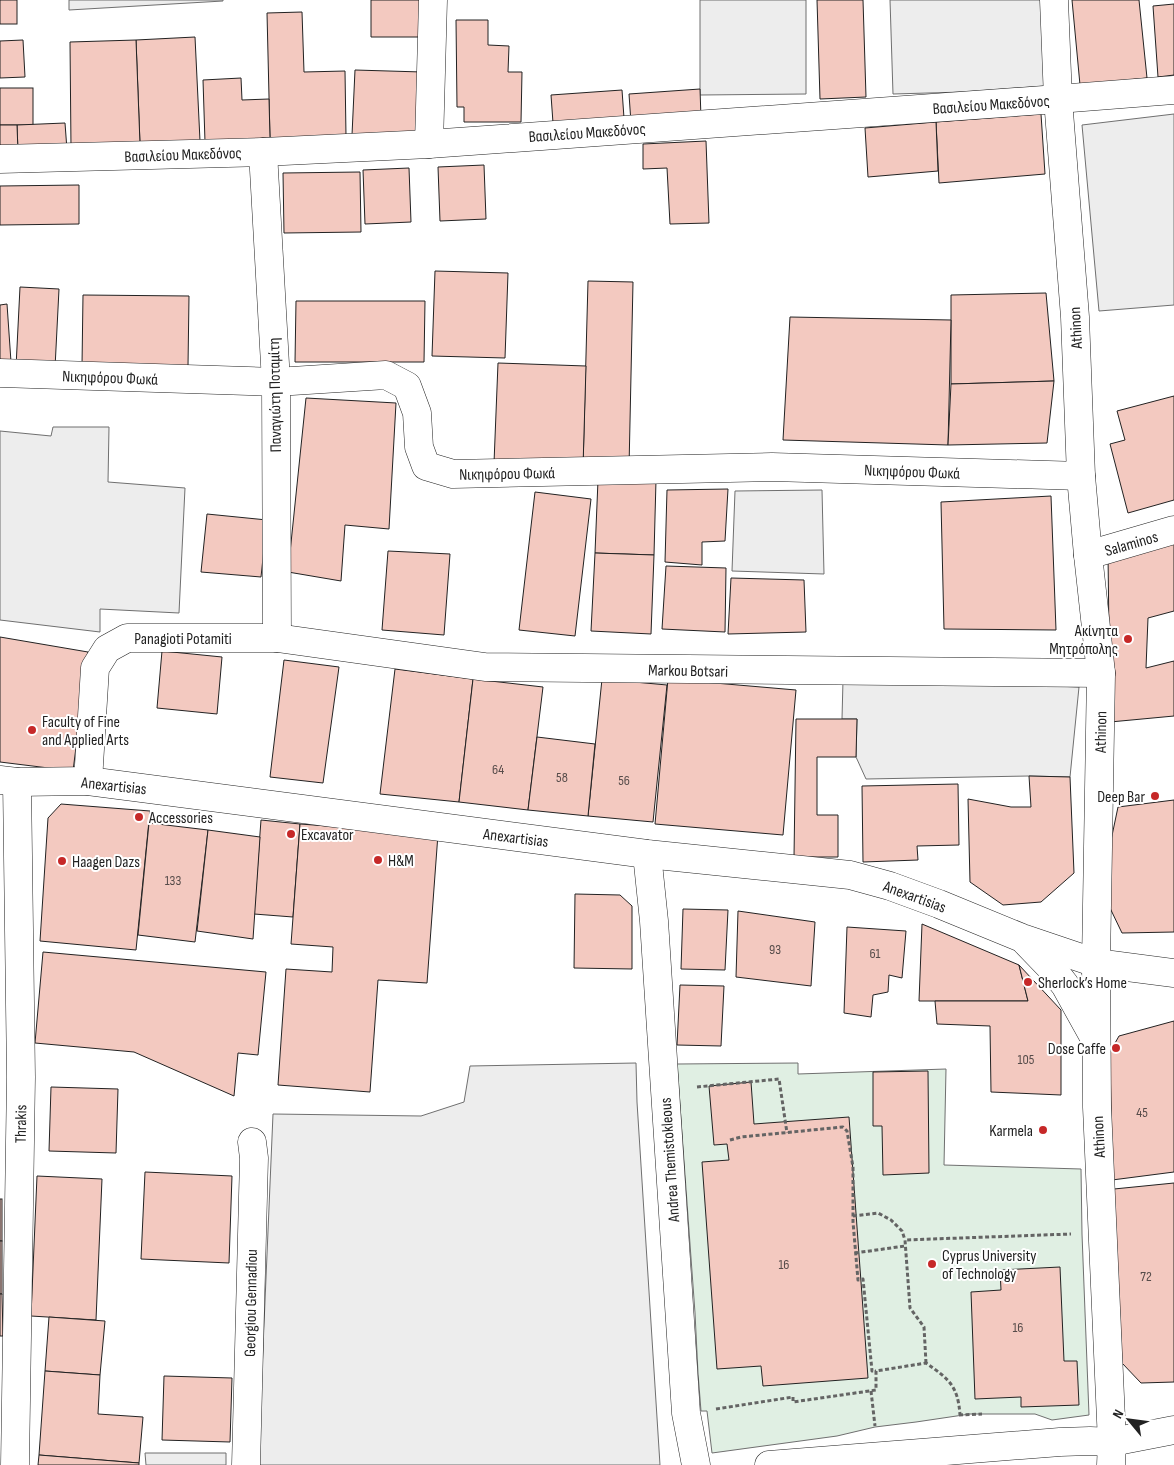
<svg xmlns="http://www.w3.org/2000/svg" width="1174" height="1465" viewBox="0 0 1174 1465" font-family="'Sofia Sans Condensed',sans-serif">
<rect width="100%" height="100%" fill="#fff"/>
<!-- green -->
<path fill="#e0efe3" stroke="#6f6f6f" d="M798,1063v11l148,-5 -2,96 137,4 1,65 7,181 -37,5 -17,-6h-65l-54,8 -41,5 -38,9 -125,17 -5,-42h-6l-3,-38 -3,-60 -18,-249z"/>
<!-- parking -->
<g fill="#ededed" stroke="#6f6f6f">
<path d="M69,0h154v1l-154,9z"/>
<path d="M700,0h106v94l-106,1z"/>
<path d="M890,0h151l5,86 -83,6 -70,2z"/>
<path d="M1174,114v191l-75,6 -17,-186z"/>
<path d="M53,427h56l-1,55 77,6 -6,125 -79,-4v23l-100,-12v-189l51,5z"/>
<path d="M822,490l2,84 -92,-3 3,-80z"/>
<path d="M843,680l116,2 120,5 -9,90 -41,-1 -163,3 -10,-22 1,-38h-15z"/>
<path d="M636,1063l1,39 23,363h-402l15,-351 148,2 43,-14 6,-36z"/>
<path d="M145,1453h81v12h-80z"/>
</g>
<!-- building -->
<g fill="#f3c9c0" stroke="#222">
<rect x="0" y="0" width="17" height="24"/>
<path d="M371,0h51l-1,37h-50z"/>
<path d="M817,0h46l3,97 -46,2z"/>
<path d="M1072,0h67l8,78 -67,7z"/>
<path d="M1174,4v71l-16,2 -5,-71z"/>
<path d="M302,12l2,60 41,-1 1,65 -76,2 -3,-125z"/>
<path d="M456,20h32v25l21,1 -1,26h14l-1,50h-57v-15h-7z"/>
<path d="M195,37l5,104 -60,3 -4,-104z"/>
<path d="M23,40l2,37 -25,1v-37z"/>
<path d="M136,40l4,104 -69,4 -1,-106z"/>
<path d="M355,70l67,2 -3,65 -67,-2z"/>
<path d="M241,78l1,22 27,-1 1,39 -65,4 -2,-62z"/>
<rect x="0" y="88" width="33" height="37"/>
<path d="M700,89l1,29 -70,5 -2,-29z"/>
<path d="M622,90l2,28 -71,5 -2,-28z"/>
<path d="M1041,114l4,60 -106,9 -3,-61z"/>
<path d="M936,122l2,49 -70,6 -3,-49z"/>
<path d="M65,123l2,27 -49,2 -1,-27z"/>
<path d="M0,125h17l1,27h-18z"/>
<path d="M706,141l3,82 -39,1 -3,-56 -24,1v-25z"/>
<path d="M484,165l2,54 -46,2 -2,-54z"/>
<path d="M409,168l2,54 -46,2 -2,-54z"/>
<path d="M360,172l1,60 -77,1 -1,-60z"/>
<path d="M79,185v39l-79,1v-39z"/>
<path d="M435,271l73,2 -3,85 -73,-2z"/>
<path d="M588,281l45,1 -4,186 -46,-1z"/>
<path d="M20,287l39,2 -4,79 -39,-1z"/>
<path d="M1046,293l8,88 -103,3v-89z"/>
<path d="M83,295l106,1 -1,70 -106,-1z"/>
<path d="M296,301h129l-1,61h-129z"/>
<path d="M7,304l4,58h-11v-57z"/>
<path d="M790,317l161,3 -3,125 -165,-5z"/>
<path d="M498,363l88,3 -3,101 -89,-4z"/>
<path d="M1054,381l-7,62 -99,2 3,-61z"/>
<path d="M1174,396v104l-46,13 -18,-69 15,-4 -8,-29z"/>
<path d="M306,398l90,5 -7,126 -44,-4 -4,56 -53,-9z"/>
<path d="M598,480h58l-2,75 -59,-2z"/>
<path d="M728,489l-3,52 -23,1v23l-37,-3 2,-72z"/>
<path d="M535,492l56,7 -16,137 -56,-6z"/>
<path d="M1051,496l5,134 -112,-1 -3,-127z"/>
<path d="M207,514l60,6 -6,57 -60,-5z"/>
<path d="M1174,538v73l-26,7 -2,50 28,-7v55l-64,6 -2,-168z"/>
<path d="M388,551l62,3 -6,81 -62,-5z"/>
<path d="M595,553l59,2 -3,79 -60,-3z"/>
<path d="M666,566l60,2 -1,64 -63,-3z"/>
<path d="M731,578l73,2 2,52 -78,2z"/>
<path d="M0,637l88,15 -15,119 -73,-9z"/>
<path d="M162,651l60,6 -5,57 -60,-6z"/>
<path d="M284,660l55,7 -16,116 -53,-6z"/>
<path d="M395,669l78,10 -14,123 -79,-8z"/>
<path d="M473,679l70,8 -15,123 -69,-8z"/>
<path d="M602,679l65,6 -14,137 -65,-6z"/>
<path d="M668,679l128,11 -13,145 -128,-11z"/>
<path d="M796,719h61l-1,38h-39v58h21v42h-44z"/>
<path d="M537,737l58,7 -7,72 -60,-6z"/>
<path d="M1029,776l41,1 4,96 -33,29 -38,3 -33,-23 -2,-83 43,8h20z"/>
<path d="M958,784l1,61 -42,1 1,14 -55,2 -1,-76z"/>
<path d="M1174,800v132l-52,1 -12,-25 -5,-39 13,-62z"/>
<path d="M61,804l89,7 -14,139 -96,-9 8,-123z"/>
<path d="M261,820l39,4 -7,93 -39,-3z"/>
<path d="M149,823l59,7 -13,112 -57,-7z"/>
<path d="M300,824l138,10 -11,149 -49,-3 -8,112 -92,-7 8,-116 46,3 1,-25 -42,-3z"/>
<path d="M208,830l52,7 -7,102 -56,-8z"/>
<path d="M575,894l45,1 12,11v63l-58,-1z"/>
<path d="M683,909l45,1 -3,60 -44,-1z"/>
<path d="M738,911l77,11 -4,64 -75,-9z"/>
<path d="M922,924l97,41 9,36h-109z"/>
<path d="M847,927l59,4 -4,47 -13,-3 -1,17 -15,3 -2,22 -27,-4z"/>
<path d="M43,952l223,20 -8,83 -20,-2 -4,43 -100,-44 -99,-9z"/>
<path d="M1019,965l42,45v85l-70,-3 -1,-66 -53,-2 -2,-23h93z"/>
<path d="M680,985l44,1 -3,60 -44,-1z"/>
<path d="M1174,1021v151l-62,8 -2,-128 9,-16z"/>
<path d="M928,1071l1,102 -46,2 -1,-49h-9v-54z"/>
<path d="M751,1082l3,42 95,-7 19,261 -105,8 -2,-20 -44,3 -15,-207 27,-2 -2,-16 -13,1 -5,-59z"/>
<path d="M51,1087l67,2 -2,64 -67,-2z"/>
<path d="M145,1172l87,4 -3,87 -88,-4z"/>
<path d="M37,1176l65,3 -6,141 -65,-4z"/>
<path d="M1174,1183v199l-33,1 -19,-20 -8,-174z"/>
<rect x="0" y="1199" width="2" height="42"/>
<rect x="0" y="1241" width="2" height="53"/>
<path d="M1060,1267l4,94h13l2,44 -58,2v-10l-46,2 -4,-107 30,-2 -1,-20z"/>
<path d="M0,1294h2l1,42h-3z"/>
<path d="M49,1317l56,4 -5,54 -55,-4z"/>
<path d="M45,1371l55,4 -2,39 45,3 -4,46 -100,-8z"/>
<path d="M164,1376l68,2 -2,64 -68,-2z"/>
<path d="M39,1455l100,8v2h-101z"/>
</g>
<g fill="none" stroke-linecap="round" stroke-linejoin="round">
<!-- minor casing -->
<g stroke="#222" stroke-width="29">
<g id="minor">
<path d="M1054,0l4,99 17,218 6,159 7,79 13,118 -5,290 1,144 15,335 -1,23"/>
<path d="M429,144l4,-144"/>
<path d="M263,152l13,230 1,256"/>
<path d="M0,159l263,-7 166,-8 629,-45 116,-9"/>
<path d="M0,373l276,9 110,-7 21,11 10,27 2,34 7,19 27,8 319,-7 309,9"/>
<path d="M1088,555l86,-25"/>
<path d="M0,780l17,2 71,-1 559,73 203,21 40,11 49,18 83,34 74,25 78,10"/>
<path d="M88,781l7,-113 12,-19 20,-11h150l208,29 616,6"/>
<path d="M647,854l7,67 32,492 10,52"/>
<path d="M1026,942l28,29 11,14 30,54"/>
<path d="M15,1465l6,-388 -4,-295"/>
<path d="M246,1465l8,-307 -2,-16"/>
<path d="M769,1465l291,-23 30,-1 22,1 62,-12"/>
</g>
</g>
<!-- path -->
<g stroke="#646464" stroke-width="3" stroke-dasharray="4 2.5" stroke-linecap="butt">
<path d="M697,1087l82,-8 8,54"/>
<path d="M730,1140l11,-3 102,-10 4,4 6,36v55l5,58 5,-1 9,92h4"/>
<path d="M853,1216l25,-3 13,7 11,11 3,9"/>
<path d="M855,1253l50,-7"/>
<path d="M926,1363l-2,-36 -14,-19 -5,-68 166,-6"/>
<path d="M871,1391l4,35"/>
<path d="M716,1409l77,-12v5l83,-12v-19l50,-8c23,16 32,23 34,52"/>
<path d="M959,1415l23,-1"/>
</g>
<!-- minor -->
<use href="#minor" stroke="#fff" stroke-width="28"/>
</g>
<!-- markers -->
<g fill="#c62828" stroke="#fff" stroke-width="2">
<circle cx="1128" cy="639" r="5"/>
<circle cx="32" cy="730" r="5"/>
<circle cx="1155" cy="796" r="5"/>
<circle cx="139" cy="817" r="5"/>
<circle cx="291" cy="834" r="5"/>
<circle cx="378" cy="860" r="5"/>
<circle cx="62" cy="861" r="5"/>
<circle cx="1028" cy="982" r="5"/>
<circle cx="1116" cy="1048" r="5"/>
<circle cx="1043" cy="1130" r="5"/>
<circle cx="932" cy="1264" r="5"/>
</g>
<g text-anchor="middle" stroke-width="4" stroke-linejoin="round" paint-order="stroke">
<!-- number labels -->
<g font-size="14" fill="#564c4a">
<text x="498" y="774">64</text>
<text x="562" y="782">58</text>
<text x="624" y="785">56</text>
<text x="173" y="885">133</text>
<text x="775" y="954">93</text>
<text x="875" y="958">61</text>
<text x="1026" y="1064">105</text>
<text x="1142" y="1117">45</text>
<text x="784" y="1269">16</text>
<text x="1146" y="1281">72</text>
<text x="1018" y="1332">16</text>
</g>
<!-- street labels -->
<g font-size="16" fill="#222" stroke="#fff">
<text transform="translate(991 104) rotate(-4)" y="6">Βασιλείου Μακεδόνος</text>
<text transform="translate(587 132) rotate(-4)" y="6">Βασιλείου Μακεδόνος</text>
<text transform="translate(183 154) rotate(-2)" y="6">Βασιλείου Μακεδόνος</text>
<text transform="translate(1075 328) rotate(-93)" y="6">Athinon</text>
<text transform="translate(110 377) rotate(2)" y="6">Νικηφόρου Φωκά</text>
<text transform="translate(274 395) rotate(-91)" y="6">Παναγιώτη Ποταμίτη</text>
<text transform="translate(912 471) rotate(2)" y="6">Νικηφόρου Φωκά</text>
<text transform="translate(507 473) rotate(-1)" y="6">Νικηφόρου Φωκά</text>
<text transform="translate(1131 543) rotate(-16)" y="6">Salaminos</text>
<text x="183" y="644">Panagioti Potamiti</text>
<text transform="translate(688 670) rotate(1)" y="6">Markou Botsari</text>
<text transform="translate(1100 732) rotate(-89)" y="6">Athinon</text>
<text transform="translate(114 785) rotate(6)" y="6">Anexartisias</text>
<text transform="translate(516 837) rotate(7)" y="6">Anexartisias</text>
<text transform="translate(915 896) rotate(20)" y="6">Anexartisias</text>
<text transform="translate(20 1124) rotate(-89)" y="6">Thrakis</text>
<text transform="translate(1098 1137) rotate(-93)" y="6">Athinon</text>
<text transform="translate(669 1160) rotate(-94)" y="6">Andrea Themistokleous</text>
<text transform="translate(250 1303) rotate(-89)" y="6">Georgiou Gennadiou</text>
</g>
<!-- poi labels -->
<g font-size="16" fill="#222" stroke="#fff" text-anchor="start">
<text x="1118" y="636" text-anchor="end">Ακίνητα<tspan x="1118" dy="18">Μητρόπολης</tspan></text>
<text x="42" y="727">Faculty of Fine<tspan x="42" dy="18">and Applied Arts</tspan></text>
<text x="1145" y="802" text-anchor="end">Deep Bar</text>
<text x="149" y="823">Accessories</text>
<text x="301" y="840">Excavator</text>
<text x="388" y="866">H&amp;M</text>
<text x="72" y="867">Haagen Dazs</text>
<text x="1038" y="988">Sherlock’s Home</text>
<text x="1106" y="1054" text-anchor="end">Dose Caffe</text>
<text x="1033" y="1136" text-anchor="end">Karmela</text>
<text x="942" y="1261">Cyprus University<tspan x="942" dy="18">of Technology</tspan></text>
</g>
</g>
<!-- north arrow -->
<g transform="translate(1129 1420) rotate(299)" stroke="#ffffff" stroke-width="4" paint-order="stroke">
<path d="M0-4L9 19L0 12L-9 19Z" fill="#222222"/>
<text y="-8" font-size="14" font-weight="bold" text-anchor="middle" fill="#222222">N</text>
</g>
</svg>
